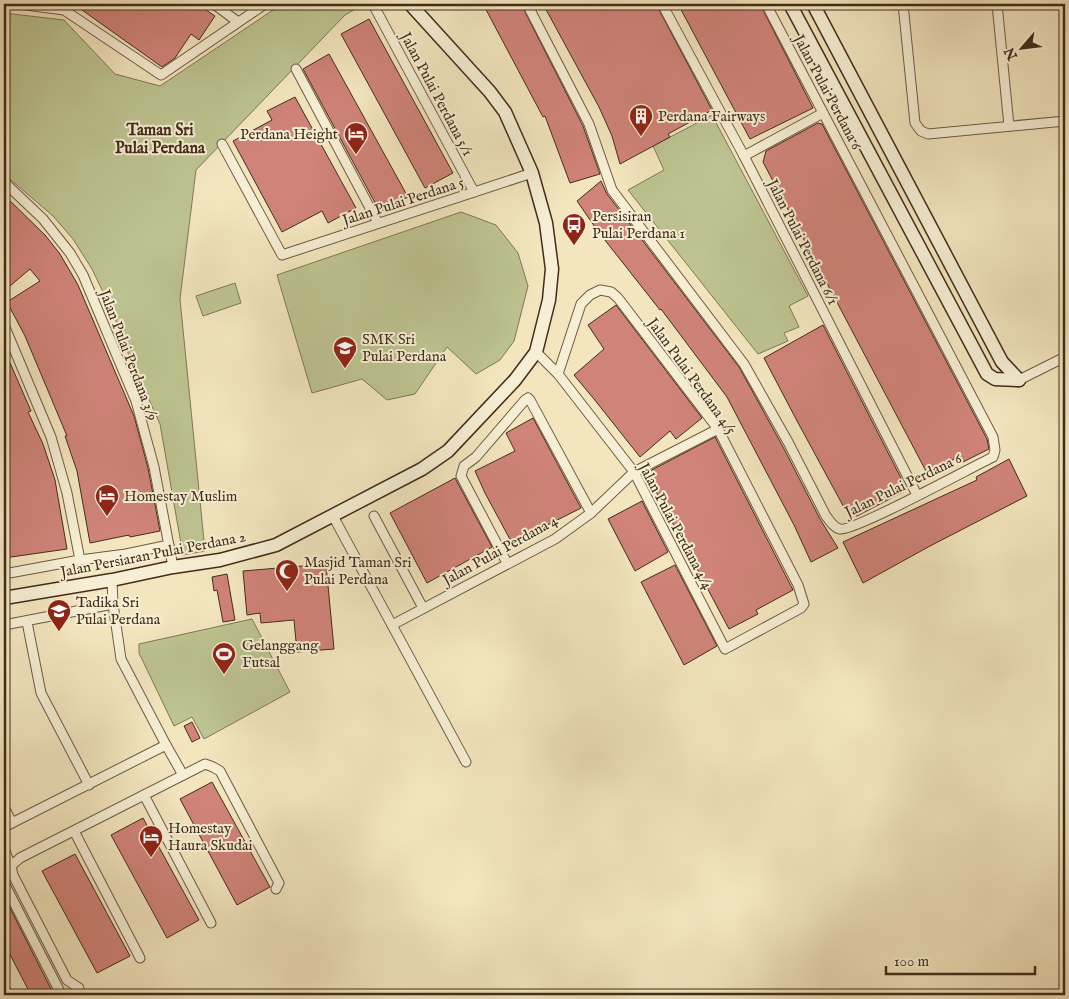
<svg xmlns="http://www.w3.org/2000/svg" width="1069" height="999" viewBox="0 0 1069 999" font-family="'IM FELL English',serif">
<rect width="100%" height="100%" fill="#f3e6bf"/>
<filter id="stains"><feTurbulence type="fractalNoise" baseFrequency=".004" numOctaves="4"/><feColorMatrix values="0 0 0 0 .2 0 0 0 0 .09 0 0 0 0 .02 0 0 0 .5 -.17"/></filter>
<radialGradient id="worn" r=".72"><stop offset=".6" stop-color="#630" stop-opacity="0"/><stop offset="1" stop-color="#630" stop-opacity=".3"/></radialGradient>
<!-- green -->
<g fill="#bdc491" stroke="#807856">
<path d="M282,4h82l-19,11 -149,155 -16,129 25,252 -22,4 -23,-131 -30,-66 -17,-45 -21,-44 -19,-30 -20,-23 -49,-42v-161l60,7 51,54 45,12z"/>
<path d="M712,115l96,181 -19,10 10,21 -15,6 4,8 -30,13 -130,-164 36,-20 -11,-24z"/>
<path d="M461,212l35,13 22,28 10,33 -14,55 -14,19 -24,14 -29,-27 -32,47 -28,6 -25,-21 -50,14 -35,-118z"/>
<path d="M235,283l6,20 -38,13 -7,-20z"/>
<path d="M252,619l38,73 -86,47 -12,-22 -18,9 -35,-73v-9z"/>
</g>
<!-- building -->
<g fill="#d08379" stroke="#432c1a">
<path d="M86,4h111l18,12 -16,24 -8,-6 -16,24 -13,9 -80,-57z"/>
<path d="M483,4h38l62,122 17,48 -30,9 -25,-67 -2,1z"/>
<path d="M543,4h113l56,106 -44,24 2,3 -50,27 -8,-28 -13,-29z"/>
<path d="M678,4h82l53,104 -63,31z"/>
<path d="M369,19l84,154 -28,15 -84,-154z"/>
<path d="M329,54l79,143 -28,15 -77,-143z"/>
<path d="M295,97l61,111 -28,15 -6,-12 -40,21 -49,-91 39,-21 -5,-9z"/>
<path d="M818,123l4,1 165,315 2,10 -26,13 -3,-6 -33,17 -164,-311 3,-11z"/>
<path d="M601,181l6,13 132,173 43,78 38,74 18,29 -27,14 -17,-37 -67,-128 -66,-88 -1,1 -63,-80 -20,-29z"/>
<path d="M4,195l41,40 15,19 18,31 56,131 14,52 12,63 -30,6 -1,-2 -39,8 -13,-72 -12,-35h2l-42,-100 -18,-34 33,-21 -10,-12 -26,22z"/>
<path d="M616,305l86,113 -26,21 -6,-8 -30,26 -46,-58 -20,-24 30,-26 -16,-24z"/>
<path d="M823,325l84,165 -50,26 -10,-3 -51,-94 -32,-61z"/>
<path d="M4,349l27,62 -3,1 15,32 12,36 12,69 -63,9z"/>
<path d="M533,418l48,90 -69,35 -27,-50 -10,-22 40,-20 -9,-18z"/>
<path d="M715,437l78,153 -37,20 2,4 -29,15 -83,-156z"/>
<path d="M1009,459l18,37 -97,50 -67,37 -20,-41 134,-62 -1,-3z"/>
<path d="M455,478l37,69 -65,36 -37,-70z"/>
<path d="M642,501l26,51 -33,19 -27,-52z"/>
<path d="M326,564l8,85 -37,3 -3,-32 -33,3 -1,-10 -13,2 -4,-44z"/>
<path d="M675,565l42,81 -33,19 -43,-83z"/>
<path d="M227,574l8,46 -12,2 -6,-32 -3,1 -2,-14z"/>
<path d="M192,722l8,16 -8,4 -8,-16z"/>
<path d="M212,782l58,105 -33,18 -57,-106z"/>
<path d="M143,818l56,102 -32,18 -56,-103z"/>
<path d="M75,854l55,102 -33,17 -55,-102z"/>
<path d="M4,896l49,97v2h-22l-27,-52z"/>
</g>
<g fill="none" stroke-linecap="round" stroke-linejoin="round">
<!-- street casing -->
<g stroke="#6f5a43" stroke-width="11">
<g id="street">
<path d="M18,4l46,6 97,65 104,-71"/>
<path d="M214,4l24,18"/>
<path d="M527,4l62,120 23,66 132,174 44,78 38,74c4,5 8,12 14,13 13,3 132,-62 153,-72l2,-7 -2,-13 -227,-433"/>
<path d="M662,4l82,152 173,339"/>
<path d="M903,4l12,119 6,8 7,3 137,-13"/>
<path d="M997,4l12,122"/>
<path d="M375,8l99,184"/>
<path d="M296,69l82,154"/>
<path d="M222,144l60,111 250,-82"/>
<path d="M744,156l79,-43"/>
<path d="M4,182l39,37 27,34 13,22 53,126 18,66 19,100"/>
<path d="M4,325l47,112 16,56 13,67"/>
<path d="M536,352l22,22 76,98 91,177 76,-41 3,-4 -6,-19 -80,-156 -100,-131 -7,-6 -11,-2 -10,5 -9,9 -23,70"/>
<path d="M1019,380l46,-23"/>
<path d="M333,516l133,246"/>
<path d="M374,516l49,92"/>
<path d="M507,563l-46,-87 3,-10 12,-9 49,-57 3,-2 2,2 61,113"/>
<path d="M4,574l76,-14 46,-6 43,-9"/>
<path d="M112,580l1,24 8,55 45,86 17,30"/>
<path d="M27,622l14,71 48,92"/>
<path d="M4,625l109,-21"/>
<path d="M392,625l163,-86 36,-26 43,-41 84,-43"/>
<path d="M144,795l67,128"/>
<path d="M4,807l8,16"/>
<path d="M4,827l162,-82"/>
<path d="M74,831l66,127"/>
<path d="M4,849l7,17 2,9 54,105 12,8"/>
<path d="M11,866l9,-8 185,-94 8,3 7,4 59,112 -3,6"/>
<path d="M4,883l56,109 -1,3"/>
<path d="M4,987l4,8"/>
</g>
</g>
<!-- secondary casing -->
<g stroke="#432c1a" stroke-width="15">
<g id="secondary">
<path d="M790,4l197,370 8,5 24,1"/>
<path d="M813,4l189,358 17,18"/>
<path d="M4,598l108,-18 61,-13 47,-7 56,-15 146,-76 26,-18 67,-71 21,-28 13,-52 3,-31 -6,-46 -14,-50 -27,-61 -15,-20 -80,-88"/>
</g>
</g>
<!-- street -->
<use href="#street" stroke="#f7efd5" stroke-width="9"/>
<!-- secondary -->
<use href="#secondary" stroke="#f7efd5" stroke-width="12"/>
</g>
<!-- icons -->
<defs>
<g id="building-pin" transform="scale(1.25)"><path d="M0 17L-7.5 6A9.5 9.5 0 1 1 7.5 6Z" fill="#8f2418" stroke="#f7efd5"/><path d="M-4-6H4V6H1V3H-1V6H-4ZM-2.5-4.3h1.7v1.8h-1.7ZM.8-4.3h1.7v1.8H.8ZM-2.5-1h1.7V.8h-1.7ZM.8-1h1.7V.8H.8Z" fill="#fff"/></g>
<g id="hotel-pin" transform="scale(1.25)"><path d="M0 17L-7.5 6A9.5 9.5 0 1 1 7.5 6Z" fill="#8f2418" stroke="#f7efd5"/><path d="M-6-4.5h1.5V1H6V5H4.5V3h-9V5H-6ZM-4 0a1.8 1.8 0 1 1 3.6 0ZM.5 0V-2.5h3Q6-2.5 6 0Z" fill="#fff"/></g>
<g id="bus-pin" transform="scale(1.25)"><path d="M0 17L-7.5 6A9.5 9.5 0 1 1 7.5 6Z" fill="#8f2418" stroke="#f7efd5"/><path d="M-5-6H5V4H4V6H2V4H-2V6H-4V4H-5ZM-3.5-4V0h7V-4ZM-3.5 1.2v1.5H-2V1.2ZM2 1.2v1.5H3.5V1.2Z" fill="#fff"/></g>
<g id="school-pin" transform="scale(1.25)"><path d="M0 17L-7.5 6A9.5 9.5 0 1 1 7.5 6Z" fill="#8f2418" stroke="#f7efd5"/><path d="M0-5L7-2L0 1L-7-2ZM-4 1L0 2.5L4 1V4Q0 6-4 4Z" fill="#fff"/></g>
<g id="mosque-pin" transform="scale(1.25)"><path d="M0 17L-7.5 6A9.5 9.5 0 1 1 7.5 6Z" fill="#8f2418" stroke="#f7efd5"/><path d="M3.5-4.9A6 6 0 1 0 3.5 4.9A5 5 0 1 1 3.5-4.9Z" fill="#fff"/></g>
<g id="stadium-pin" transform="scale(1.25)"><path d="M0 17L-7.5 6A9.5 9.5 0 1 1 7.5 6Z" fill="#8f2418" stroke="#f7efd5"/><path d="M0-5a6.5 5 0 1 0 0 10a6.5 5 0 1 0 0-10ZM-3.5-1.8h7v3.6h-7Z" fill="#fff"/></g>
</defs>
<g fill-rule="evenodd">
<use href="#building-pin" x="641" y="116"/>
<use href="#hotel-pin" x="356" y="134"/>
<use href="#bus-pin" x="574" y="225"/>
<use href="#school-pin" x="345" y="348"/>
<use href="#hotel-pin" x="107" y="496"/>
<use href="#mosque-pin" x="287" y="571"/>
<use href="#school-pin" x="59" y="611"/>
<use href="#stadium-pin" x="224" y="654"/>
<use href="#hotel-pin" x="151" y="837"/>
</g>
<g text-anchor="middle" stroke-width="4" stroke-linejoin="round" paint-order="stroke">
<!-- street labels -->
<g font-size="15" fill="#432c1a" stroke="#f7efd5">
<text transform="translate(828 92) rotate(62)" y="5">Jalan Pulai Perdana 6</text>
<text transform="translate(437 94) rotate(62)" y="5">Jalan Pulai Perdana 5/1</text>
<text transform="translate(403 201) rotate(-18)" y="5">Jalan Pulai Perdana 5</text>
<text transform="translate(803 242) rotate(63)" y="5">Jalan Pulai Perdana 6/1</text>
<text transform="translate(129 355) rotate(69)" y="5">Jalan Pulai Perdana 3/9</text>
<text transform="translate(692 376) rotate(54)" y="5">Jalan Pulai Perdana 4/5</text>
<text transform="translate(903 485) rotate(-26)" y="5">Jalan Pulai Perdana 6</text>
<text transform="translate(676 526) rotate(62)" y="5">Jalan Pulai Perdana 4/4</text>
<text transform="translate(500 550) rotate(-29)" y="5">Jalan Pulai Perdana 4</text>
<text transform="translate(153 554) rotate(-11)" y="5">Jalan Persiaran Pulai Perdana 2</text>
</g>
<!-- poi labels -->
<g font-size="15" fill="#432c1a" stroke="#f7efd5" text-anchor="start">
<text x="658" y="121">Perdana Fairways</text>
<text x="338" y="139" text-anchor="end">Perdana Height</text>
<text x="592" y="221">Persisiran<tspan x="592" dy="17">Pulai Perdana 1</tspan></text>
<text x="362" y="344">SMK Sri<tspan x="362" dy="17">Pulai Perdana</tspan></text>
<text x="124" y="501">Homestay Muslim</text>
<text x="304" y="567">Masjid Taman Sri<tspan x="304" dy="17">Pulai Perdana</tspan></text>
<text x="76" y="607">Tadika Sri<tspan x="76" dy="17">Pulai Perdana</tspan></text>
<text x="242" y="650">Gelanggang<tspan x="242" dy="17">Futsal</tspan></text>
<text x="168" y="833">Homestay<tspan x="168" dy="17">Haura Skudai</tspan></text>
</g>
<!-- neighbourhood labels -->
<g font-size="16" font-weight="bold" fill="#432c1a" stroke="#f7efd5">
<text x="160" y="135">Taman Sri<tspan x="160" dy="18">Pulai Perdana</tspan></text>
</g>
</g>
<!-- margin -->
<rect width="1069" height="999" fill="none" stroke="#f3e6bf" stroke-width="20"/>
<rect x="5" y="5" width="1059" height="989" fill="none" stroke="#432c1a" stroke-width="2.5"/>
<rect x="10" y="10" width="1049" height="979" fill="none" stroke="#432c1a"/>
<!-- north arrow -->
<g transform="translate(1022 48) rotate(242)" stroke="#f7efd5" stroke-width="4" paint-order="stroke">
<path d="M0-4L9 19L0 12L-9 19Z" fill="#432c1a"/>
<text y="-8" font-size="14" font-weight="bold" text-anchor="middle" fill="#432c1a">N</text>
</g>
<!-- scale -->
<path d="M886 966v8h149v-8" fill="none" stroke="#432c1a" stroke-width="2.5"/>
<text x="894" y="966" font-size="15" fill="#432c1a" stroke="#f7efd5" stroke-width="4" paint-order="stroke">100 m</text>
<rect width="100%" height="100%" filter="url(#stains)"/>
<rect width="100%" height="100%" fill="url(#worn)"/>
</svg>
